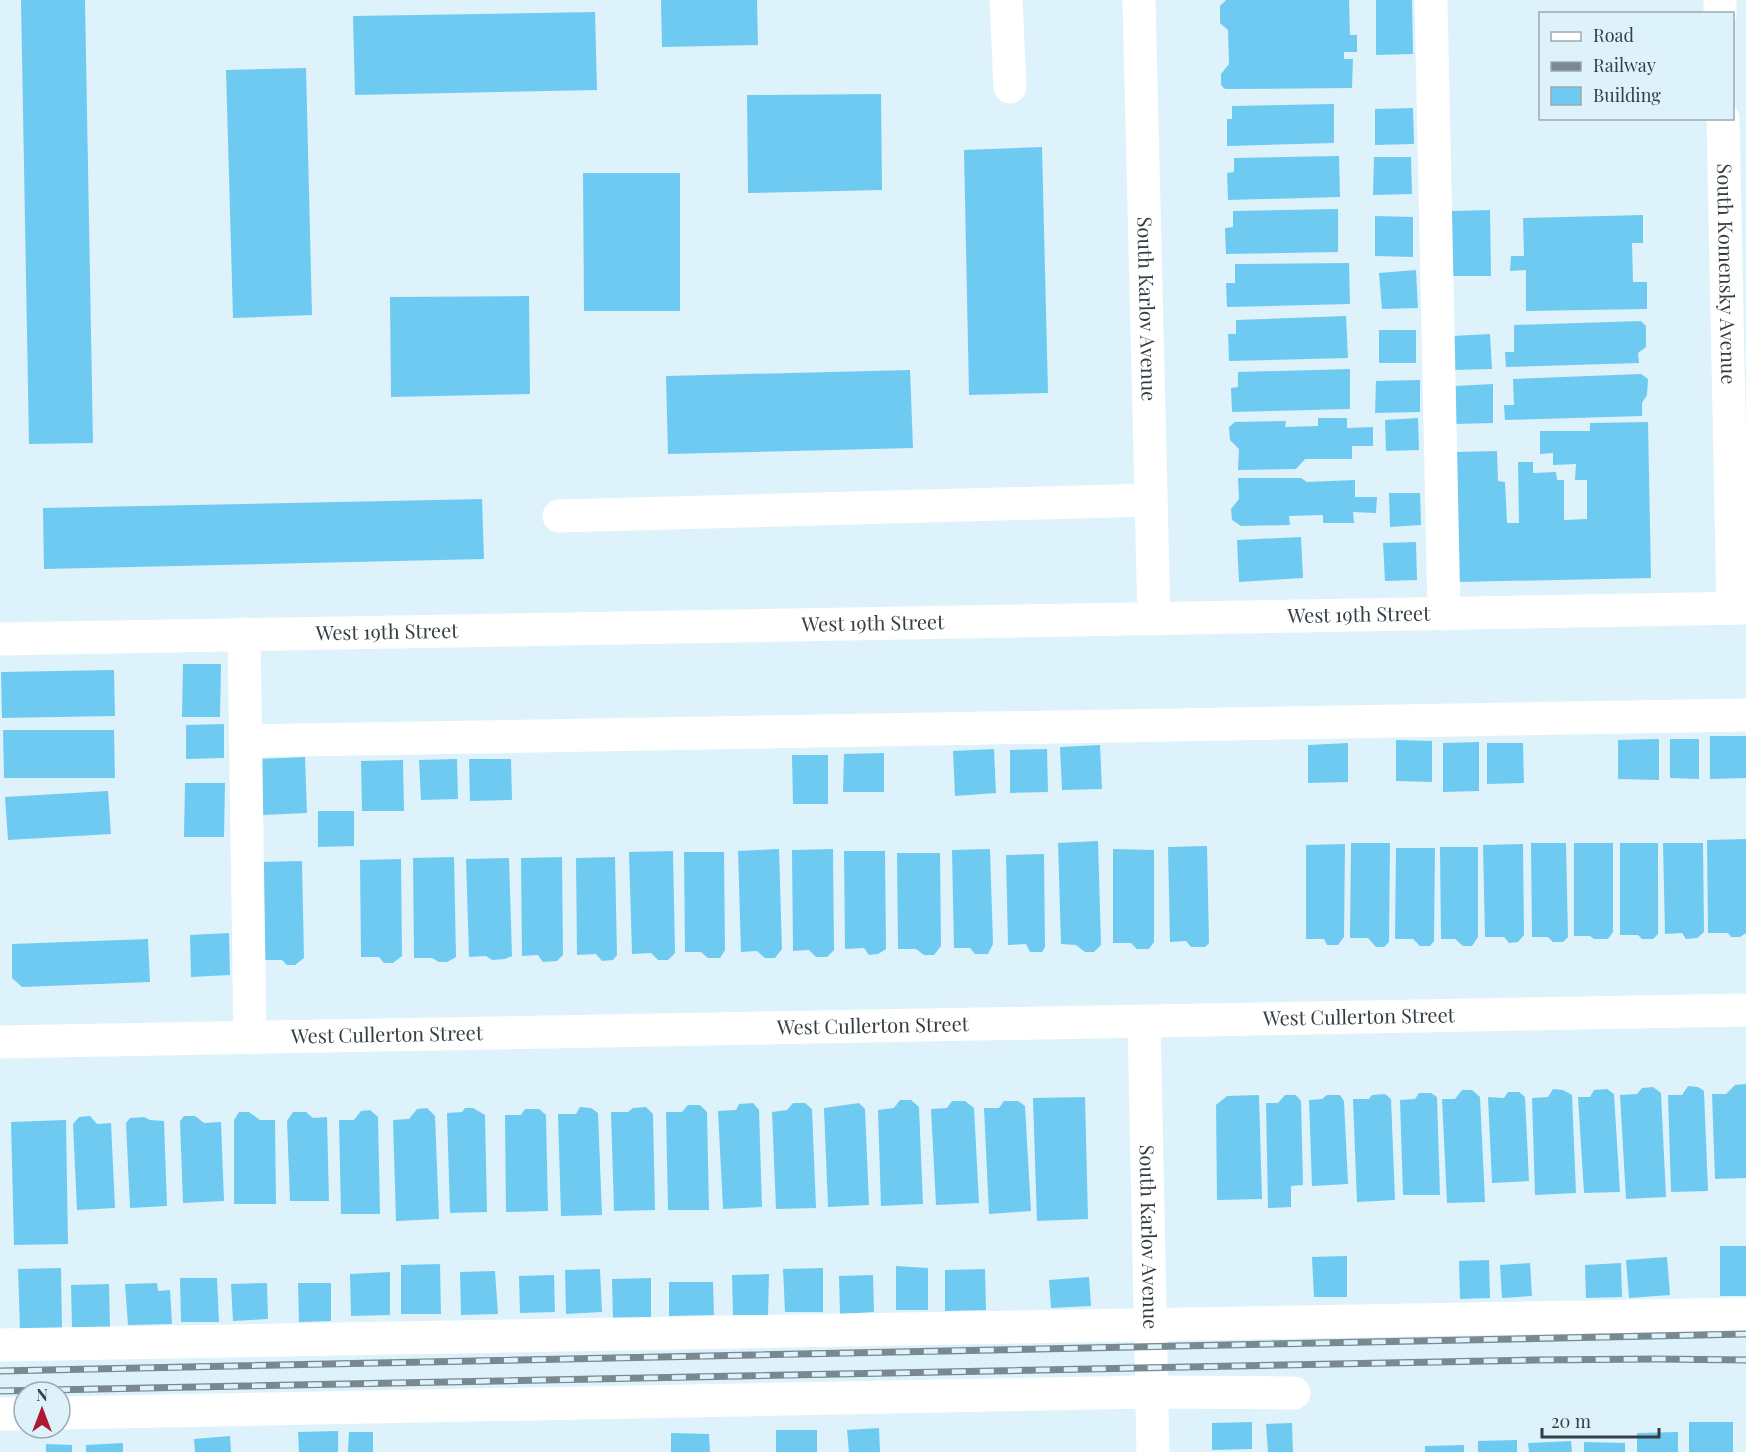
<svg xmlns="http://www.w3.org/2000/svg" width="1746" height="1452" viewBox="0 0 1746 1452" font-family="'Playfair Display',serif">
<rect width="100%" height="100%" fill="#def2fc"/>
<!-- building -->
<g fill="#6fcaf1">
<path d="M21,0h64l8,443 -64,1z"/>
<path d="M661,0h96l1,45 -96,2z"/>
<path d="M1226,0h123l1,35h7v17h-13v7h9l-1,29 -127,1 -4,-4v-11l8,-10 -1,-34 -8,-7v-17z"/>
<path d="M1376,0h36l1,54 -37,1z"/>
<path d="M595,12l2,78 -242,5 -2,-79z"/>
<path d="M306,68l6,247 -79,3 -7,-248z"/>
<path d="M881,94l1,96 -134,3 -1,-98z"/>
<path d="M1334,104v39l-107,3v-27h5v-13z"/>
<path d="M1413,108l1,36 -39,1v-36z"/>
<path d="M1042,147l6,246 -79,2 -5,-245z"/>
<path d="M1339,156l1,41 -112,3 -1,-27 7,-1v-14z"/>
<path d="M1374,157h37l1,37 -39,1z"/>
<path d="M583,173h97v138h-96z"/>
<path d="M1338,209v43l-112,2 -1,-26 8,-1v-16z"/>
<path d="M1490,210l1,66h-40l1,-65z"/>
<path d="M1643,215v28h-11l1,39h14v27l-121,2v-41l-16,1 1,-15h13l-1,-38z"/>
<path d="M1375,216l38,1v40l-38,-1z"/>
<path d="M1349,263l1,41 -123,3 -1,-24h9v-19z"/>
<path d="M1416,270l2,38 -36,1 -3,-36z"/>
<path d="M529,296l1,98 -139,3 -1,-100z"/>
<path d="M1346,316l2,42 -119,3 -1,-27h8v-14z"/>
<path d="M1641,321l5,5v21l-8,6 1,10 -133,4 -1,-15h9v-27z"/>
<rect x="1379" y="330" width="37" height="33"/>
<path d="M1490,334l2,35 -38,1 -2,-34z"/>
<path d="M1350,369v40l-118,3 -1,-24 7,-1v-15z"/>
<path d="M910,370l3,78 -245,6 -2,-78z"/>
<path d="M1641,374l7,5 -1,16 -5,8v13l-137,4 -1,-15h10l-1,-26z"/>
<path d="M1420,380v32l-45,1 1,-32z"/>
<path d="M1493,384v39l-38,1 -1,-38z"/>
<path d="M1318,418h29v10l26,-1v19h-21v13h-47l-9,10 -58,1 1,-21 -9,-9 -1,-13 6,-5 51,-1 -1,6 33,-1z"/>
<path d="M1418,418l1,32 -33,1 -1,-31z"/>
<path d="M1648,422l3,156 -193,4 -1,-130 40,-1 1,30 7,1 2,41h12l-1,-61h15v11l23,-1 1,8h7v40l23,-1v-39h-12l1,-16 -23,1v-12l-13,1v-23h50v-8z"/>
<path d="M1238,478h63l6,4 48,-2v17h22l-1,16 -23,-1 1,11h-31v-8l-34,1 1,9 -49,1 -9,-6 -1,-11 8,-10z"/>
<path d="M1389,493h31l1,32 -31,2z"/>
<path d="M482,499l2,60 -440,10 -1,-61z"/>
<path d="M1301,537l2,41 -64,4 -2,-42z"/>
<path d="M1416,542l1,38 -32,1 -2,-38z"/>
<path d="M183,664h38l-1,53h-38z"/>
<path d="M114,670l1,46 -113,2 -1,-46z"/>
<path d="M224,724v34l-38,1v-34z"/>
<path d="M3,730h111l1,48h-111z"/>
<path d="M1710,736h36v42l-36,1z"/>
<path d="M1659,739v41l-41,-1v-39z"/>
<path d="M1670,739h29v40l-29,-1z"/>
<path d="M1396,740l36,1v41l-36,-1z"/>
<path d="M1479,742v49l-36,1v-49z"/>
<path d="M1348,743v39l-40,1v-38z"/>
<path d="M1487,743h36l1,40 -37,1z"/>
<path d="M1100,745l2,44 -40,1 -2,-43z"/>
<path d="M994,749l2,44 -41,3 -2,-45z"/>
<path d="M1047,749l1,43 -38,1v-43z"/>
<path d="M884,753v39h-41l1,-38z"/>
<path d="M792,755h36v49h-35z"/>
<path d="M305,757l2,56 -45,2 -3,-56z"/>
<path d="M457,759l1,40 -37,1 -2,-40z"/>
<path d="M469,759h42l1,41 -42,1z"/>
<path d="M403,760l1,51h-42l-1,-50z"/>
<path d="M185,783h40l-1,54h-40z"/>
<path d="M108,791l3,43 -103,6 -3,-43z"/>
<path d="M318,811h36v35l-36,1z"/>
<path d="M1746,839v94l-6,4h-9l-3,-4h-20l-1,-93z"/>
<path d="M1098,841l3,104 -7,7h-9l-9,-7 -15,-1 -3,-101z"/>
<path d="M1351,843h39l-1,99 -5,5h-8l-8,-9h-18z"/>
<path d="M1531,843h35l2,94 -5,5h-10l-5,-5h-16z"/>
<path d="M1574,843h39v89l-5,7h-14l-4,-3h-16z"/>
<path d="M1620,843h38v91l-5,5h-11l-4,-4h-18z"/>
<path d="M1663,843h40l1,89 -7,6 -11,1 -4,-6 -17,1z"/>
<path d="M1345,844l-1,93 -6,8h-11l-3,-6h-18v-94z"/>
<path d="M1523,844l1,91 -6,7 -9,1 -5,-6h-19l-2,-92z"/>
<path d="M1207,846l2,97 -4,4h-14l-5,-6 -16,1 -2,-95z"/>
<path d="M1440,847h38v90l-6,9h-9l-8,-7h-14z"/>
<path d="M1396,848h39l-1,93 -4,5h-10l-7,-7h-18z"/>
<path d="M779,849l3,100 -7,9h-10l-8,-7 -16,1 -3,-101z"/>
<path d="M833,849l1,101 -7,7h-11l-7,-7 -16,1 -1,-101z"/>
<path d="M990,849l3,95 -5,10h-13l-5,-6h-16l-2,-98z"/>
<path d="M1113,849l41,1v92l-5,7h-12l-6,-6h-18z"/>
<path d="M673,851l2,102 -7,7h-10l-7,-7 -19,1 -3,-102z"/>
<path d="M844,851h41l1,98 -8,5 -9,1 -5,-7 -19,1z"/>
<path d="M684,852h40l1,98 -5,8h-12l-7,-6h-16z"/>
<path d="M897,853h43l1,93 -7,9h-10l-8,-6h-18z"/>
<path d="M1044,854l1,93 -3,5h-12l-4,-8 -18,1 -2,-90z"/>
<path d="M454,857l2,100 -9,5h-8l-7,-4h-18l-1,-100z"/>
<path d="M562,857l1,98 -6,6 -14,1 -5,-7 -16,1 -1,-98z"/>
<path d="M615,857l2,98 -4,5 -11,1 -6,-7 -19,1 -1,-97z"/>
<path d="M509,858l3,98 -7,3 -13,1 -6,-4 -17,1 -3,-98z"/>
<path d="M401,859l1,97 -9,7h-9l-5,-6h-18l-1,-97z"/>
<path d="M302,861l2,97 -9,7h-8l-5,-5h-19l-2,-98z"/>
<path d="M229,933l1,42 -39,2 -1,-42z"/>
<path d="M148,939l2,43 -128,5 -10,-9v-34z"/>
<path d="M1746,1084v94l-31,1 -3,-85h14l9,-9z"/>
<path d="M1688,1086l10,1 6,4 4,100 -37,1 -3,-97h14z"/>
<path d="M1653,1087l8,6 5,104 -40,2 -6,-104 17,-1 5,-6z"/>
<path d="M1553,1089l10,1 9,5 4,98 -41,2 -3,-97 16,-1z"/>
<path d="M1607,1089l7,5 6,98 -36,1 -6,-96h12l4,-7z"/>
<path d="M1462,1090h10l8,7 5,105 -38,1 -5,-104h13z"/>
<path d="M1508,1092h11l6,5 4,84 -37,2 -4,-86 16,1z"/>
<path d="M1419,1093h12l6,4 3,98h-37l-3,-95 15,-1z"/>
<path d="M1385,1094l6,5 4,101 -38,2 -4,-103h16l3,-4z"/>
<path d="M1259,1095l3,104 -45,1 -1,-95 11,-9z"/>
<path d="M1285,1095h11l5,6 2,84 -12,1v21l-23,1 -2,-105h12z"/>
<path d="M1327,1095h13l4,6 4,83 -36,2 -3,-86 13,-1z"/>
<path d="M1085,1097l3,122 -51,2 -4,-123z"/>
<path d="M900,1100h11l8,7 4,97 -42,2 -3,-96 16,-2z"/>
<path d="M952,1101h13l9,7 5,95 -43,2 -5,-96 16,-1z"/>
<path d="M1004,1101h14l7,5 6,105 -42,3 -5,-106h15z"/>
<path d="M753,1103l6,7 3,97 -39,2 -5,-98 18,-1 3,-6z"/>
<path d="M793,1103h12l7,6 4,99 -40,1 -4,-97 15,-2z"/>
<path d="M859,1103l6,6 4,96 -41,2 -4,-99z"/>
<path d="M688,1105h12l7,7 2,98h-41l-2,-98h16z"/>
<path d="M580,1107l11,1 7,5 4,102 -41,1 -3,-102h18z"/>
<path d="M646,1107l7,7 2,96 -41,1 -3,-99h17l5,-4z"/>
<path d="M427,1108l8,8 4,103 -43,2 -3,-101 16,-1 8,-10z"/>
<path d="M465,1108h8l12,7 2,97 -37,1 -3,-100 15,-1z"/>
<path d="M525,1109h14l7,6 2,96 -42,1 -1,-97h16z"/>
<path d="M370,1110l8,7 2,97h-39l-2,-94h15l7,-9z"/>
<path d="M239,1112h10l11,8h15l1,84h-42v-84z"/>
<path d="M293,1112h13l7,6 14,-1 2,84h-39l-3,-80z"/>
<path d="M90,1116l7,8 14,-1 4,85 -38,2 -4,-86 6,-7z"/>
<path d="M184,1116h11l9,7 17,-1 3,79 -41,2 -3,-82z"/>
<path d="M144,1117l6,3 14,1 3,85 -37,2 -4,-85 4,-5z"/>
<path d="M66,1120l2,124 -54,1 -3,-123z"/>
<rect x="1720" y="1246" width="26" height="50"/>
<path d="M1347,1256v41h-33l-2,-40z"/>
<path d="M1667,1257l3,38 -41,3 -3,-38z"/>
<path d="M1489,1260l1,38 -30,1 -1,-38z"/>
<path d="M1530,1263l2,33 -30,2 -2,-33z"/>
<path d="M1621,1263l1,34 -36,1 -1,-33z"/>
<path d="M440,1264l1,50h-40v-49z"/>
<path d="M896,1266l32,2v42h-32z"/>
<path d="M61,1268l1,62h-42l-2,-61z"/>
<path d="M823,1268v44h-38l-2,-43z"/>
<path d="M600,1269l2,43 -36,2 -1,-44z"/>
<path d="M985,1269l1,41 -41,1v-41z"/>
<path d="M495,1271l3,43 -37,1 -1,-43z"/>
<path d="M390,1272v43l-39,1 -1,-42z"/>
<path d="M769,1274l-1,41h-35l-1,-40z"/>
<path d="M554,1275l1,37 -35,1 -1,-37z"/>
<path d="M873,1275l1,37 -34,2 -1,-38z"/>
<path d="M1089,1277l2,29 -40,2 -2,-28z"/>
<path d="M180,1278h37l2,44h-38z"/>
<path d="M651,1278v41h-38l-1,-40z"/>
<path d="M669,1282h44l1,33 -45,1z"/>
<path d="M157,1283l1,8 12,-1 2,34 -44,1 -3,-41z"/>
<path d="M267,1283l1,36 -35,2 -2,-37z"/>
<path d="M298,1283h33v38l-32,1z"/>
<path d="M109,1284l1,43 -38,1 -1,-43z"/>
<path d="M1252,1422v27l-40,1v-27z"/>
<rect x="1689" y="1422" width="44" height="30"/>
<path d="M1292,1423l1,29h-25l-2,-28z"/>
<path d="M879,1428l1,24h-31l-2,-22z"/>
<rect x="776" y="1430" width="41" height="22"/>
<path d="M338,1431v21h-39l-1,-20z"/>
<path d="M349,1432h24v20h-25z"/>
<path d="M1678,1432v20h-41v-19z"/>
<path d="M671,1433l38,1 1,18h-39z"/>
<path d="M230,1436l1,16h-36l-1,-13z"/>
<path d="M1517,1440v12h-39v-11z"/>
<path d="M1571,1441l1,11h-43l-1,-9z"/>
<path d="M1584,1442l41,1v9h-41z"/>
<path d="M123,1443v9h-37v-7z"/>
<path d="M46,1444l26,1v7h-26z"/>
<path d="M1464,1445v7h-39v-6z"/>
</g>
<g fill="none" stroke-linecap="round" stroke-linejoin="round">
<!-- minor -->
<g stroke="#fff" stroke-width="33">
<path d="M1006,0l4,87"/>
<path id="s1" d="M1139,0l15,619"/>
<path d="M1431,0l13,614"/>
<path d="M1720,0v14"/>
<path id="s2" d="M1723,118l10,490"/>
<path d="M559,516l592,-16"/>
<path d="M244,634l6,404"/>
<path id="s3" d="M0,639l1746,-31"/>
<path d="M246,741l1500,-26"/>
<path id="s4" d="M1144,1021l9,431"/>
<path id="s5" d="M0,1042l1746,-32"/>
<path d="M0,1345l1746,-31"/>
<path d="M60,1413l1092,-21 142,1"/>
<path d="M0,1414h24"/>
</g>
<!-- rail casing -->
<g stroke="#7a888f" stroke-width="7">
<g id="rail">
<path d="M0,1371l1746,-37"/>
<path d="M0,1391l1535,-31 120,-1 91,1"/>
</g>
</g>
<!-- rail -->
<use href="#rail" stroke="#def2fc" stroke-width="4.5" stroke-dasharray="14" stroke-linecap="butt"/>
</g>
<g text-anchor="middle" stroke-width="4.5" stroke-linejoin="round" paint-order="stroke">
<!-- street labels -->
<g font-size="20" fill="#343e43" stroke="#def2fc">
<text dy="7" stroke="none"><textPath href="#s2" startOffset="156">South Komensky Avenue</textPath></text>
<text dy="7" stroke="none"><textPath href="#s1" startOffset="309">South Karlov Avenue</textPath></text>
<text dy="7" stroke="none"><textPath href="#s3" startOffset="1359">West 19th Street</textPath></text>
<text dy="7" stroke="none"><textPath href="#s3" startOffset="873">West 19th Street</textPath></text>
<text dy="7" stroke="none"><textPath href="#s3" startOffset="387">West 19th Street</textPath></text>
<text dy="7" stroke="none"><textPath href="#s5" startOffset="1359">West Cullerton Street</textPath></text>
<text dy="7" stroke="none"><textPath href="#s5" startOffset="873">West Cullerton Street</textPath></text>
<text dy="7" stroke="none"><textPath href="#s5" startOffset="387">West Cullerton Street</textPath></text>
<text dy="7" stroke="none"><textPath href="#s4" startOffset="216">South Karlov Avenue</textPath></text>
</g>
</g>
<!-- legend -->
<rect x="1539" y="12" width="195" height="108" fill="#def2fc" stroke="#9aaab2" stroke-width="1.5"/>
<rect x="1551" y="32" width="30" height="9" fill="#ffffff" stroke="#9aaab2" stroke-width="1.5"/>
<text x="1593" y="42" font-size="18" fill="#343e43">Road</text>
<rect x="1551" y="62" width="30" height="9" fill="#7a888f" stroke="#9aaab2" stroke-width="1.5"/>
<text x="1593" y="72" font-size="18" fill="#343e43">Railway</text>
<rect x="1551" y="87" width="30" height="18" fill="#6fcaf1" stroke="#9aaab2" stroke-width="1.5"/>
<text x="1593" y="102" font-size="18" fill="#343e43">Building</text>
<!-- north arrow -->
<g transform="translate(42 1410)"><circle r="28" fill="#def2fc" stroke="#9aaab2" stroke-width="1.5"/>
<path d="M0-4.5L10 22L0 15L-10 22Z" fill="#ad192e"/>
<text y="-9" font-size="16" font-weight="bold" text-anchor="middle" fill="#343e43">N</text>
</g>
<!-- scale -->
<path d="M1542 1428v9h117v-9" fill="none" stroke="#343e43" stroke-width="3"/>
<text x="1551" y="1428" font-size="18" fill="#343e43" stroke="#def2fc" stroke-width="4.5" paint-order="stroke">20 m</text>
</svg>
